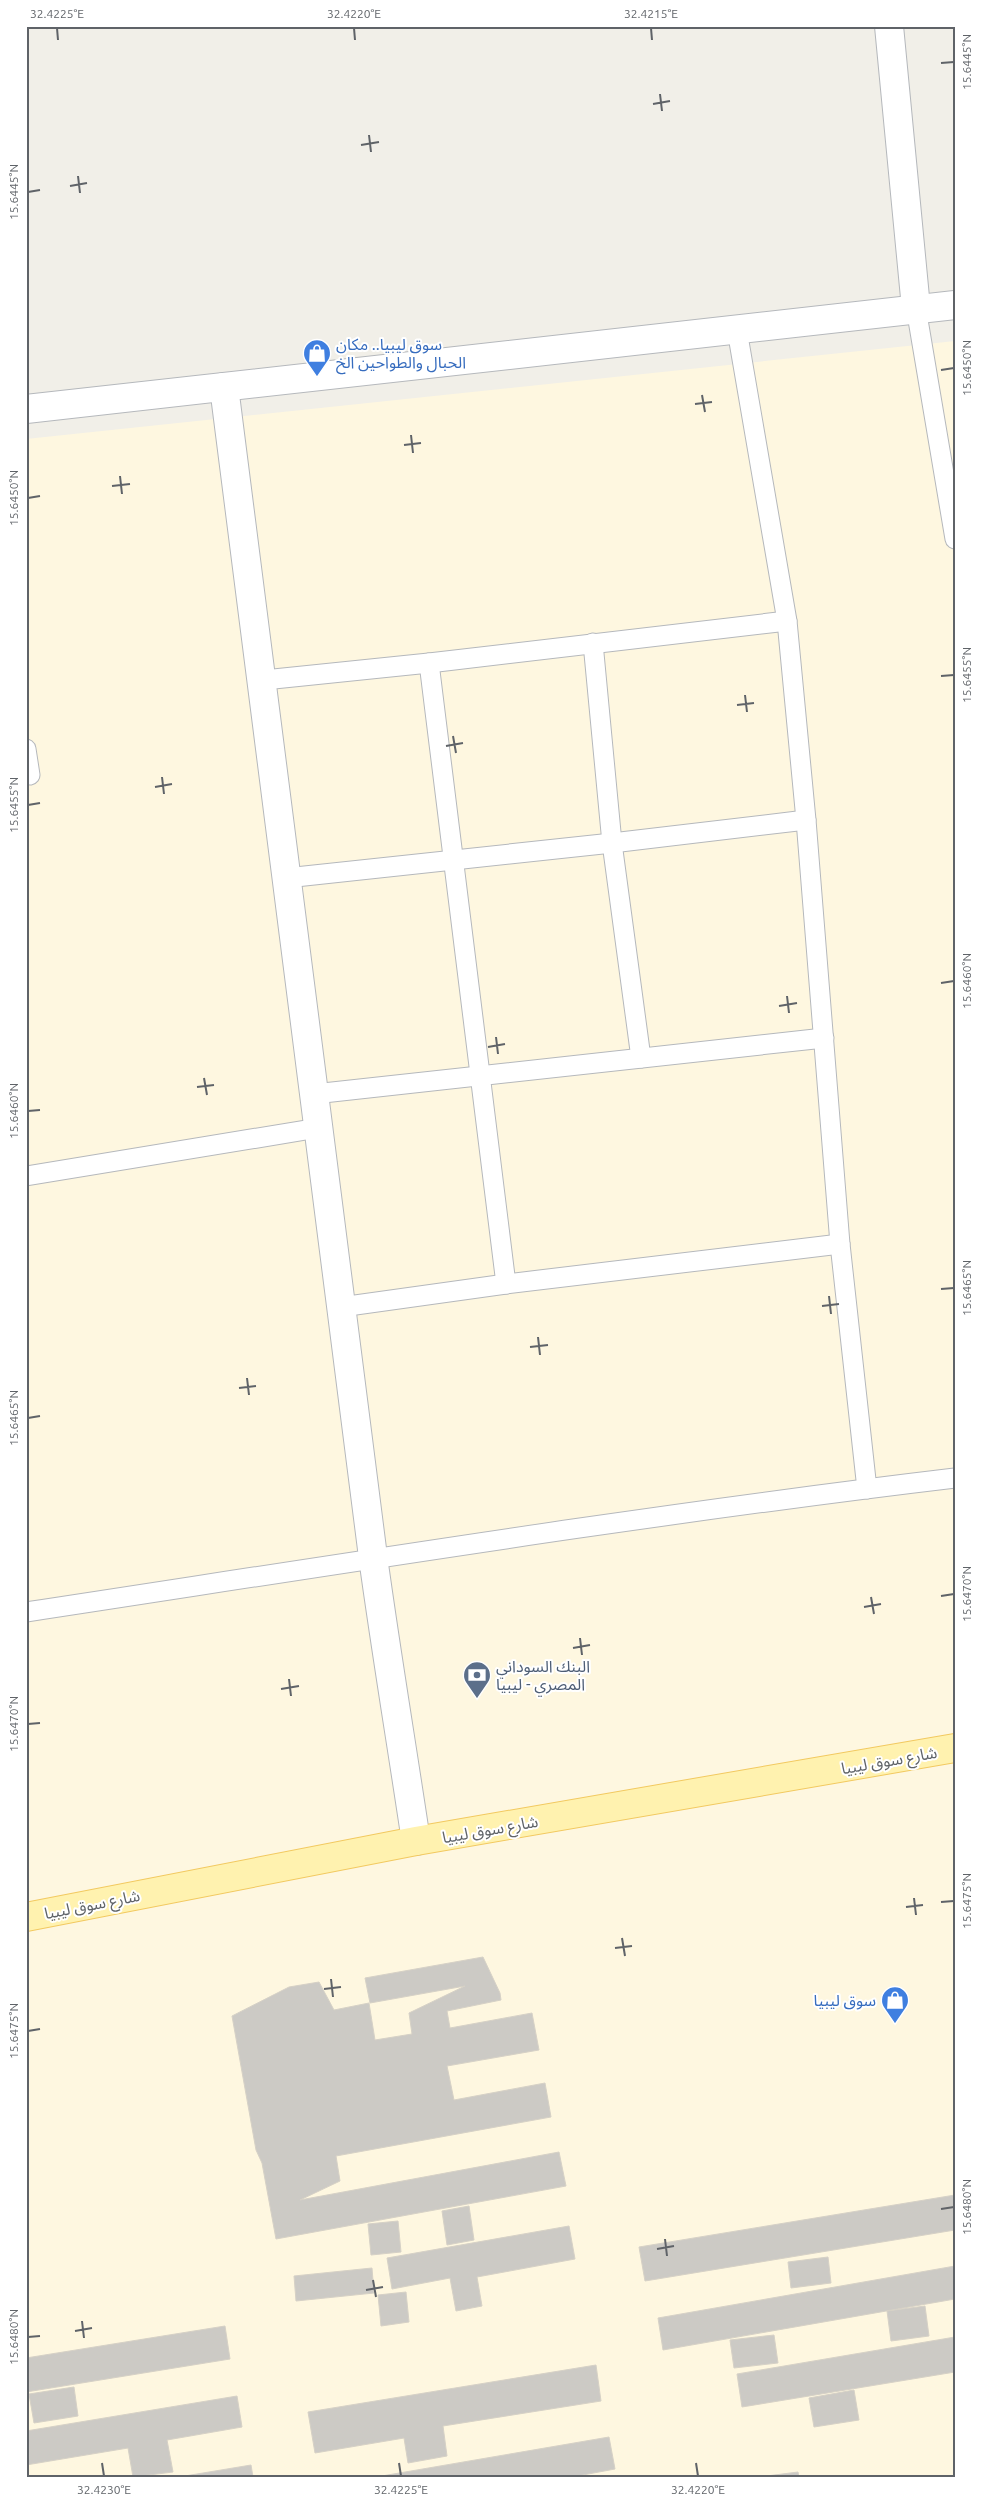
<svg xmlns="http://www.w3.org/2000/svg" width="981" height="2503" viewBox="0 0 981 2503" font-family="Ubuntu,'Noto Sans Arabic',sans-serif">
<rect width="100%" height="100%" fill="#f1efe8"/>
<!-- commercial -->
<path fill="#fef7e0" d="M955,341v2136h-929v-2038z"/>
<!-- building -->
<g fill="#cccac5" stroke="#d6d1c6">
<path d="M483,1957l17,36 1,7 -54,11 3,17 82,-15 7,37 -92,16 7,34 91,-17 6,34 -215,39 4,25 -40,19 259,-48 7,34 -290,53 -14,-76 -6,-13 -24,-134 57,-29 30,-5 15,28 35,-7 6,37 37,-6 -3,-21 56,-27 -95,17 -5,-25z"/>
<path d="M955,2195v35l-310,51 -6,-34z"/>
<path d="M469,2206l5,34 -27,5 -5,-34z"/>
<path d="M398,2221l3,31 -30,3 -3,-31z"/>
<path d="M569,2226l6,33 -98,18 5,29 -26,5 -6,-33 -58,11 -5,-31z"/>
<path d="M828,2257l3,26 -40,5 -3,-26z"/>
<path d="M955,2266v33l-292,51 -5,-32z"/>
<path d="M372,2268l2,25 -78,8 -2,-25z"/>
<path d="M406,2292l3,30 -28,4 -3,-31z"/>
<path d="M925,2306l4,30 -38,5 -4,-30z"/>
<path d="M225,2326l5,33 -204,33v-34z"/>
<path d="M774,2335l4,28 -44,5 -4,-28z"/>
<path d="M955,2337v35l-213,35 -5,-33z"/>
<path d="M596,2365l5,36 -158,25 4,30 -39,7 -4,-25 -89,15 -7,-41z"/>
<path d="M74,2387l4,29 -44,7 -5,-29z"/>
<path d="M854,2390l5,30 -45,7 -5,-29z"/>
<path d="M237,2396l5,31 -75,13 6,32 -40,5 -5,-29 -102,17v-34z"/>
<path d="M609,2437l6,32 -43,8h-196z"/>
<path d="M251,2465l2,12h-74z"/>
<path d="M798,2472l1,5h-40z"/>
</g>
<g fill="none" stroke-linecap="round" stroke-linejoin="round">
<!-- service casing -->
<g stroke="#b5b8bc" stroke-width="21">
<g id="service">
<path d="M916,308l39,231"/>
<path d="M737,330l50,291 19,199 34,424 27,245"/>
<path d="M593,643l19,200 29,215"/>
<path d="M429,663l77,621"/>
<path d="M264,680l165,-17 358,-42"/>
<path d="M26,749l4,26"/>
<path d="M286,878l326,-35 194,-23"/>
<path d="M314,1094l510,-56"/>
<path d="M26,1176l292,-48"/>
<path d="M341,1307l165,-23 334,-40"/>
<path d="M26,1612c309,-47 618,-97 929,-134"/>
</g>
</g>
<!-- minor casing -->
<g stroke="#b5b8bc" stroke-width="30">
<g id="minor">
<path d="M889,26l27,282"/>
<path d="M224,387c53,390 96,781 149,1170 13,95 29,190 43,284"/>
<path d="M26,409l929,-104"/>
</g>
</g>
<!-- primary casing -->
<g stroke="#f2c960" stroke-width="30">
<path id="primary" d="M26,1917l390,-76 539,-93"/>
</g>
<!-- service -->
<use href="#service" stroke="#fff" stroke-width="19"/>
<!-- minor -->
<use href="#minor" stroke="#fff" stroke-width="28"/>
<!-- primary -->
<use href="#primary" stroke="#fff2af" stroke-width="28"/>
</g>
<!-- ticks -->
<path fill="none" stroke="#5f6368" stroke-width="2" d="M57,28l1,12M354,28l1,12M651,28l1,12M941,63l13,-1M660,94l2,17M653,104l17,-3M369,135l2,17M361,145l18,-3M78,176l2,17M70,186l17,-3M28,192l12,-2M941,370l13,-2M702,395l3,17M695,404l17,-2M411,435l2,18M404,445l17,-2M120,476l2,18M112,486l18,-2M28,498l12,-2M941,676l13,-1M745,695l2,17M737,705l17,-2M453,736l3,17M446,746l17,-3M162,777l2,17M155,787l17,-3M28,805l12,-2M941,983l13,-2M787,996l2,17M779,1006l18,-3M496,1037l2,17M488,1047l17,-3M204,1078l3,17M197,1087l17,-2M28,1111l12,-1M941,1289l13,-1M829,1296l2,18M822,1306l17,-2M538,1337l2,18M530,1347l18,-2M247,1378l2,17M239,1388l17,-2M28,1418l12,-2M941,1596l13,-2M871,1597l3,17M864,1607l17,-3M580,1638l2,17M573,1648l17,-3M289,1679l2,17M281,1689l18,-3M28,1724l12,-1M914,1898l2,17M941,1902l13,-1M906,1907l17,-2M622,1938l3,18M615,1948l17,-2M331,1979l2,18M324,1989l17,-2M28,2031l12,-2M941,2209l13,-2M665,2239l2,17M657,2249l17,-3M373,2280l3,17M366,2290l17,-3M82,2321l2,17M75,2331l17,-3M28,2337l12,-1M102,2463l2,13M399,2463l2,13M696,2463l2,13"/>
<!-- icons -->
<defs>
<g id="shop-pin" transform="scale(1.4375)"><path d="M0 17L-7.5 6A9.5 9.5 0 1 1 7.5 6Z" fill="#3f7fe0" stroke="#fff"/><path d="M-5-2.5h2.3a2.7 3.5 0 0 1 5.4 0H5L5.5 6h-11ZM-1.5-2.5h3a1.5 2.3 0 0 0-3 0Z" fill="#fff"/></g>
<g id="bank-pin" transform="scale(1.4375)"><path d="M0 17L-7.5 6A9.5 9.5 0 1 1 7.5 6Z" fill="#5c6f8a" stroke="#fff"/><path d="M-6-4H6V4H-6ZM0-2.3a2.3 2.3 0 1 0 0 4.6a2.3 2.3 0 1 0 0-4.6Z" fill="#fff"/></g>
</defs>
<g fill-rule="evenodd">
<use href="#shop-pin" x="317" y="353"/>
<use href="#bank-pin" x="477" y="1675"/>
<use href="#shop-pin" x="895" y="2000"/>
</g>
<g text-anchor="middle" stroke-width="4" stroke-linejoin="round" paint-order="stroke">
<!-- shop labels -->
<g font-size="16" fill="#366cbe" stroke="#fff" text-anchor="start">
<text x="336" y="350">سوق ليبيا.. مكان<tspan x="336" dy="18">الحبال والطواحين الخ</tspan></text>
<text x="876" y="2006" text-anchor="end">سوق ليبيا</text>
</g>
<!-- service labels -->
<g font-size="16" fill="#4e5e75" stroke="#fff" text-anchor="start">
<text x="496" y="1672">البنك السوداني<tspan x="496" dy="18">المصري - ليبيا</tspan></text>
</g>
<!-- street labels -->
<g font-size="16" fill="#5f6368" stroke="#fff">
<text transform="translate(889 1760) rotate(-10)" y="6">شارع سوق ليبيا</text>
<text transform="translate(490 1829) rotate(-10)" y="6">شارع سوق ليبيا</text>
<text transform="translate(92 1904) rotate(-11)" y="6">شارع سوق ليبيا</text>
</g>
</g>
<!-- border -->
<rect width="981" height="2503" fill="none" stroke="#ffffff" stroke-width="55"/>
<rect x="28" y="28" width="926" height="2448" fill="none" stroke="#5f6368" stroke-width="2"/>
<g font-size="12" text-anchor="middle" fill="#5f6368">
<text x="57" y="18">32.4225°E</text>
<text x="354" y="18">32.4220°E</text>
<text x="651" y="18">32.4215°E</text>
<text transform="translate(967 62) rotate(-90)" y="4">15.6445°N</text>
<text transform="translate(14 192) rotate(-90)" y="4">15.6445°N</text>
<text transform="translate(967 368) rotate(-90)" y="4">15.6450°N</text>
<text transform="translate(14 498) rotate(-90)" y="4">15.6450°N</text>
<text transform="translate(967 675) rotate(-90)" y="4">15.6455°N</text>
<text transform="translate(14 805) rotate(-90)" y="4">15.6455°N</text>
<text transform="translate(967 981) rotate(-90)" y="4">15.6460°N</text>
<text transform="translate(14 1111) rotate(-90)" y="4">15.6460°N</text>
<text transform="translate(967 1288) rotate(-90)" y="4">15.6465°N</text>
<text transform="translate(14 1418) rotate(-90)" y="4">15.6465°N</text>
<text transform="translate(967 1594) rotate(-90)" y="4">15.6470°N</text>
<text transform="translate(14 1724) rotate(-90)" y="4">15.6470°N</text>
<text transform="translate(967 1901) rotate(-90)" y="4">15.6475°N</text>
<text transform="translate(14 2031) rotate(-90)" y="4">15.6475°N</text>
<text transform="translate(967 2207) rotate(-90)" y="4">15.6480°N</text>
<text transform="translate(14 2337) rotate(-90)" y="4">15.6480°N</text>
<text x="104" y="2494">32.4230°E</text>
<text x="401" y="2494">32.4225°E</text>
<text x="698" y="2494">32.4220°E</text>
</g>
</svg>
